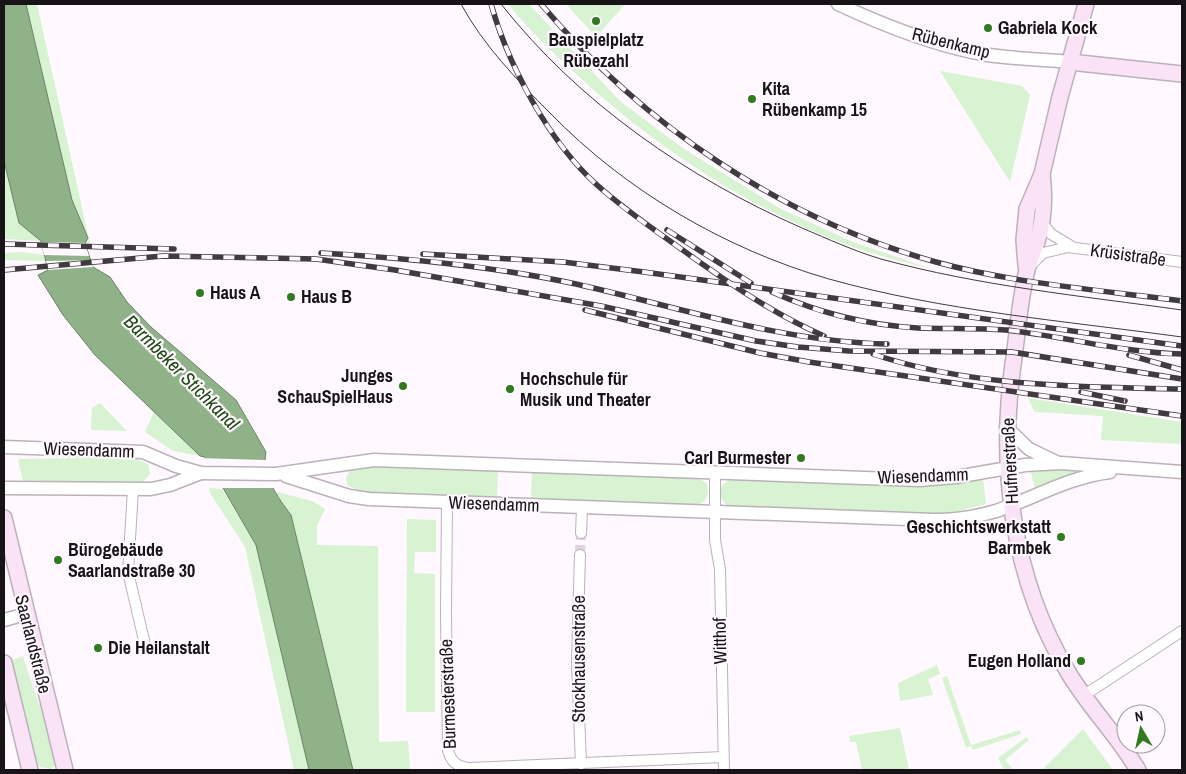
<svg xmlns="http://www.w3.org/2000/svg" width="1186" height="774" viewBox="0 0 1186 774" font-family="'Archivo Narrow',sans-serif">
<rect width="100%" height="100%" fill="#fff8fe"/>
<!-- green -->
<g fill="#d7f3d1">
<path d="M26,4h11l53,240 -5,-1 3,-5 -16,-38z"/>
<path d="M508,4h21l91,97 64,48 97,60 70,32 83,29c-28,-8 -57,-14 -84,-24 -102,-38 -194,-98 -274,-172 -24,-22 -47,-44 -68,-70z"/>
<path d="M566,4h59l-29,33z"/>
<path d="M940,71l82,15 8,9 -20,87z"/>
<path d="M4,161l15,62 22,18 -37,-2z"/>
<path d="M21,252l23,3 2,6 -42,-1v-7z"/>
<path d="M1028,398l154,24v22l-81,-4 2,-24 -68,-4z"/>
<path d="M100,403l27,28 -36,-1 1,-22z"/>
<path d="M154,412l46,44 -27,-5 -28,-19z"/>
<path d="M106,455l26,2 16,7 2,10 -9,10 -118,-3 -5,-20 1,-2 62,-1z"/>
<path d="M371,465l127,5 -1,27 -134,-4 -16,-8 -1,-7 4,-8z"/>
<path d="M1043,468l46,3 -54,18 -5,-20z"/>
<path d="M532,471l166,7 9,6 1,9 -3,8 -10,5 -164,-7z"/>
<path d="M731,479l191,7 61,-7 3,25 -31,8 -22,2 -203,-7c-9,-4 -11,-13 -8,-22z"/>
<path d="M209,488l13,1 34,56 53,225h-15l-49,-223 -35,-54z"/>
<path d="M274,491l38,10 13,8 -8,17v19l61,1 1,196 29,-1 2,29h-57l-62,-255z"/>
<path d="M407,519l29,1v32h-21l-1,21 21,1v138h-29z"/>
<path d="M23,656c11,36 25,70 35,107l-7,6 -11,-2 -9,-14 -21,-92z"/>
<path d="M937,665l3,9 -12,5 5,16 -33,6 -2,-18z"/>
<path d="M947,676l24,69 49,-15 1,4 -48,16 -2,-4 -5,2 -24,-70z"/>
<path d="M900,728l9,42h-47l-6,-28h-6l-1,-6z"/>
<path d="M1083,729l30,41h-71z"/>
<path d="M1026,737l3,3 -24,20 7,8 -8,2 -6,-12z"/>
</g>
<!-- water -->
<path fill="#90b289" stroke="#6c8266" d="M4,4h22l46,196 16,38 -3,5 8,24 17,10 17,25 24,25 85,73 30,52c-5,22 12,46 25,63l62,255h-44l-53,-225 -51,-88 -5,-1 -105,-101 -32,-40 -25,-40 10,-5 -7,-29 -22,-18 -15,-62z"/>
<!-- pier -->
<g fill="#fff8fe">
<path d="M41,242l44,1 4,13 -45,-1z"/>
<path d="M91,260l2,7 -45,3 -2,-9z"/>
<path d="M198,458l68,2 10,28h-57l-16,-29z"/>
</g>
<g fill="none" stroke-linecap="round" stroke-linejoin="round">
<!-- minor-tunnel -->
<path stroke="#dcd6db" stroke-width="10" stroke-dasharray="10 5" stroke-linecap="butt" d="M580,555l1,-22"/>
<!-- minor casing -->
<g stroke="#bcb1ba" stroke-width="12">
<g id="minor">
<path d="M1041,221l10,13 20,12"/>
<path d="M1031,265l12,-12 25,-6 114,15"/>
<path d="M715,473v67l5,29 4,201"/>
<path d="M133,489l-5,83 16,68"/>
<path d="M447,502l-1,113 2,135c3,12 8,16 21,18l254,-11"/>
<path d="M581,533l1,-25"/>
<path d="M580,555l-3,107 4,102"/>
<path d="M1083,696l99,-65"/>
</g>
</g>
<!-- tertiary casing -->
<g stroke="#bcb1ba" stroke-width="15">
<g id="tertiary">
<path d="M838,4c45,21 95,41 144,50 29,5 59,5 88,8"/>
<path d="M1006,427l23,22 27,13"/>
<path d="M4,447l139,5 33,14 25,7 75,1 98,-14 545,20 37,-3 69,-12 36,-2 121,9"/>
<path d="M286,476l63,20 20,3 565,21c21,0 42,-3 62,-9 38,-13 73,-34 114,-39"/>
<path d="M4,488l147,1 19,-4 31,-12"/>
<path d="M4,620l22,-6"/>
</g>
</g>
<!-- secondary casing -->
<g stroke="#bcb1ba" stroke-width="18">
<g id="secondary">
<path d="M1070,62l112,12"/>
<path d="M1042,174c3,23 2,46 -5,68 -3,9 -8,19 -10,28 -7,28 -9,58 -13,87 -16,107 -3,220 54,315 20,34 50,64 70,98"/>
<path d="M1026,266l-2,-26 3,-31 15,-35 18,-77 26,-93"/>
<path d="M4,518l61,252"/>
<path d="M4,663l26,107"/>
</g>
</g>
<!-- minor -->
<use href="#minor" stroke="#fff" stroke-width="10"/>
<!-- tertiary -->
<use href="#tertiary" stroke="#fff" stroke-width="12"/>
<!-- secondary -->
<use href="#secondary" stroke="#fae3f7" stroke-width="15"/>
<!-- tram -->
<g stroke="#3f3b3e" stroke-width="1">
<path d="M461,4c22,41 56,76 89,109 76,78 175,136 279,166 114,32 236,42 353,58"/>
<path d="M501,4c78,99 187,174 301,224 26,11 52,23 79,31 98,27 201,37 301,51"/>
</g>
<!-- rail casing -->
<g stroke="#3f3b3e" stroke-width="5.5">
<g id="rail">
<path d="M491,4c17,61 58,138 106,181 29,26 62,48 94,71 42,30 85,59 133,80"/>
<path d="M541,4c103,122 241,215 395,258 80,22 165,28 246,39"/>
<path d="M667,230l84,53"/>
<path d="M4,244l170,5"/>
<path d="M321,253c86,5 171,13 255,31 103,23 205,58 311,60"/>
<path d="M423,254l140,8 81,10 538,74"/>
<path d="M4,270l159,-14 153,3 79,11 206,36 155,35 42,6 51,4 163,1 170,27"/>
<path d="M772,292c47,21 94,33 146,36 29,1 59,0 88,2 58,6 117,23 176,24"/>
<path d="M585,310l175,43 49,9 373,54"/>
<path d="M873,354c96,33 209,33 309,35"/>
<path d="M1129,355l53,15"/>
<path d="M1081,392l44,9"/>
</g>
</g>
<!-- rail -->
<use href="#rail" stroke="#fff8fe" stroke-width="4" stroke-dasharray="11" stroke-linecap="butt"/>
</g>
<!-- markers -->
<g fill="#317a20" stroke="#fff8fe" stroke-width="2">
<circle cx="596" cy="21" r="5"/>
<circle cx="988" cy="28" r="5"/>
<circle cx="752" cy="99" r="5"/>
<circle cx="200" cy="293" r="5"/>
<circle cx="291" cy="297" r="5"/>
<circle cx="403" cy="386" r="5"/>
<circle cx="510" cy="389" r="5"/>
<circle cx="801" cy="458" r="5"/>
<circle cx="1061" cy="537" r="5"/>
<circle cx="58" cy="560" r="5"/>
<circle cx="98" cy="648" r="5"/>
<circle cx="1081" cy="661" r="5"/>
</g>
<g text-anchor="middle" stroke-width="4.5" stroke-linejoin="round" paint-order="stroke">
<!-- poi labels -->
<g font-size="18" font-weight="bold" fill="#171316" stroke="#fff8fe" text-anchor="start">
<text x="998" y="34">Gabriela Kock</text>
<text x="596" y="46" text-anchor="middle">Bauspielplatz<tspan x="596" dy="21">Rübezahl</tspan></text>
<text x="762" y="95">Kita<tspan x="762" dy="21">Rübenkamp 15</tspan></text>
<text x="210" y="299">Haus A</text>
<text x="301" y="303">Haus B</text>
<text x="393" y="382" text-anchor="end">Junges<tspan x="393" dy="21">SchauSpielHaus</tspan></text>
<text x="520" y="385">Hochschule für<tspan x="520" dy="21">Musik und Theater</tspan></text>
<text x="791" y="464" text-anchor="end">Carl Burmester</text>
<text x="1051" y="533" text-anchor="end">Geschichtswerkstatt<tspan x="1051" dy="21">Barmbek</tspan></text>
<text x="68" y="556">Bürogebäude<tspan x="68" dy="21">Saarlandstraße 30</tspan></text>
<text x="108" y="654">Die Heilanstalt</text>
<text x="1071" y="667" text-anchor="end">Eugen Holland</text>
</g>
<!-- street labels -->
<g font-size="18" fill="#171316" stroke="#fff8fe">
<text transform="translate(951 43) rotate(14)" y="6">Rübenkamp</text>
<text transform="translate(1128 255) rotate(8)" y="6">Krüsistraße</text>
<text transform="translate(89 450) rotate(2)" y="6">Wiesendamm</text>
<text transform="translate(1010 461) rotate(-93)" y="6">Hufnerstraße</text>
<text transform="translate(923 476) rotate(-2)" y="6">Wiesendamm</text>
<text transform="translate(494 504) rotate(2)" y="6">Wiesendamm</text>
<text transform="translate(720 641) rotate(-91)" y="6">Witthof</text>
<text transform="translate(33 644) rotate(76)" y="6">Saarlandstraße</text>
<text transform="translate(579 659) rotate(-90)" y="6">Stockhausenstraße</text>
<text transform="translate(448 694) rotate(-92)" y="6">Burmesterstraße</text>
</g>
<!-- water labels -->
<g font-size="19" font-style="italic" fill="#1b4911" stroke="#fff8fe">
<text transform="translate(182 372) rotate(45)" y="7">Barmbeker Stichkanal</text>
</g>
</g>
<!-- border -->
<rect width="1186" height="774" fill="none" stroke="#171316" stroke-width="10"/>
<!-- north arrow -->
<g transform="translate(1141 729) rotate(351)"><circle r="24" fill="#fff8fe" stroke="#a29ca1"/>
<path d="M0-4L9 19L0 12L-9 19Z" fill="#317a20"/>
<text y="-8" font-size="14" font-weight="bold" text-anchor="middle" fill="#171316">N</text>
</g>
</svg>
